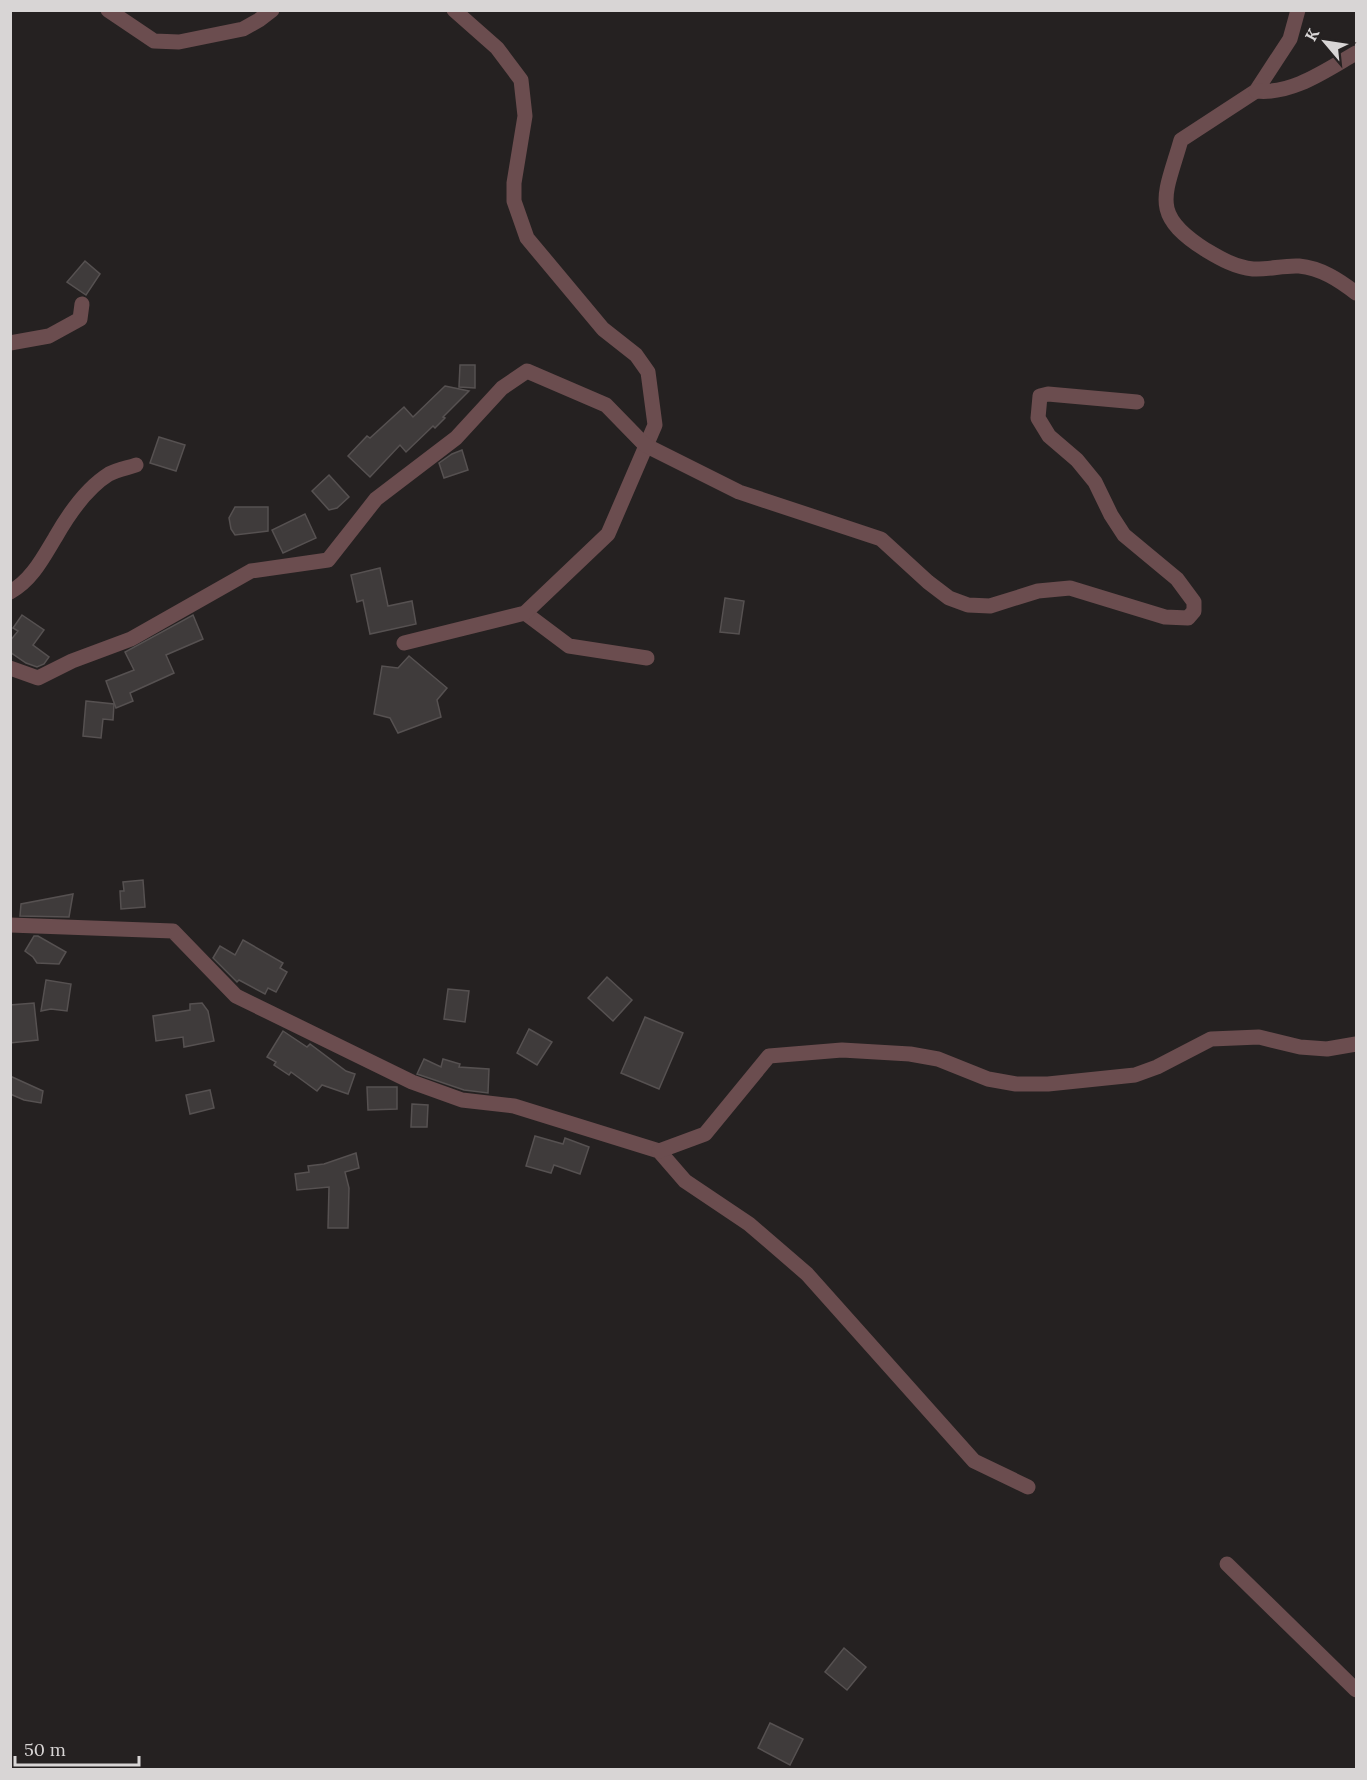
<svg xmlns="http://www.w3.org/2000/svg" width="1367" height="1780" viewBox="0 0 1367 1780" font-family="Lora,serif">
<rect width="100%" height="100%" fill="#252121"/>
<!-- building -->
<g fill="#3f3b3b" stroke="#565151" stroke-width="1.5">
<path d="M85,261l15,13 -14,21 -19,-13z"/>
<path d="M460,365h15v23l-16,-1z"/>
<path d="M445,386l24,5 -26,26 2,1 -10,10 -2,-2 -27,26 -6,-7 -30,32 -22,-21 19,-20 3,2 34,-31 9,10z"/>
<path d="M159,437l26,8 -9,26 -26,-8z"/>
<path d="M462,450l6,20 -24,8 -5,-15 13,-9z"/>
<path d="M329,475l20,22 -12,11 -8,2 -17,-19z"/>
<path d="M235,507h33v24l-33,4 -4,-6 -2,-11z"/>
<path d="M305,514l11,24 -33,15 -11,-23z"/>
<path d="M380,568l8,38 24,-5 4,23 -46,10 -7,-34 -6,2 -6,-27z"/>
<path d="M725,598l19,3 -5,33 -19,-2z"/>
<path d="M22,615l22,15 -11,15 16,12 -5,7 -7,3 -11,-4 -16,-11v-11l8,-10 -5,-3z"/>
<path d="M193,615l10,24 -37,16 8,18 -44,20 3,8 -17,7 -10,-27 28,-11 -9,-18z"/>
<path d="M409,656l38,32 -10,12 4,17 -43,16 -8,-15 -16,-4 8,-48 16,2z"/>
<path d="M86,701l28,3 -1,16 -10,-1 -2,19 -18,-2z"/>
<path d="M143,880l2,27 -24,2 -1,-18h4l-1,-9z"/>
<path d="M73,894l-4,23 -49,-1 1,-12z"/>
<path d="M34,936h4l28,16 -7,12 -22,-1 -4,-6 -8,-6z"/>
<path d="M243,940l40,23 -3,5 7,4 -11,20 -8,-4 -3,6 -26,-14 -2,2 -24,-24 7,-12 15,9z"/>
<path d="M607,977l25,23 -19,21 -25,-23z"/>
<path d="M46,980l25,4 -4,27 -16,-2 -10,2z"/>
<path d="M448,989l21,2 -4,31 -21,-3z"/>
<path d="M34,1003l4,37 -28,3v-38z"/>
<path d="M202,1003l6,8 6,30 -30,6 -1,-10 -27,4 -3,-25 37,-6v-6z"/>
<path d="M645,1017l38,16 -24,56 -38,-16z"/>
<path d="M529,1029l23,13 -15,23 -20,-12z"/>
<path d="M283,1031l24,16 3,-3 36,27 9,3 -7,20 -26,-9 -5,6 -26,-19 -2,3 -15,-10 2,-3 -9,-5z"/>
<path d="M424,1059l17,8 2,-8 17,5 -1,3 30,2 -1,24 -24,-3 -47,-16z"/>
<path d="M10,1076l33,15 -2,12 -17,-3 -14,-6z"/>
<path d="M367,1087h30v22l-29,1z"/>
<path d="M210,1090l4,18 -24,6 -4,-19z"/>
<path d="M412,1104l16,1 -1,22h-16z"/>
<path d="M535,1136l28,8 2,-6 24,9 -9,27 -26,-9 -3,8 -25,-7z"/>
<path d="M356,1153l3,15 -14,4 4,16 -1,40h-20l1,-41 -32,3 -2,-16 14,-2 -1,-6 16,-2z"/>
<path d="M844,1648l22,19 -19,23 -22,-18z"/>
<path d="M770,1723l33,16 -13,26 -32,-17z"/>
</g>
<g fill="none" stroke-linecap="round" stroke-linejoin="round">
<!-- minor -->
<g stroke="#6b4d4f" stroke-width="15">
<path d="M108,10l46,31 25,1 64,-13 16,-9 13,-10"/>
<path d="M1298,10l-8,29 -34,52 -75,49c-16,56 -32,74 25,110 15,9 29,17 47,19 15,1 31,-4 46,-3 22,2 40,14 57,27"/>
<path d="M1256,91c36,4 70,-21 100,-38"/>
<path d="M10,343l39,-7 31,-17 2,-15"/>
<path d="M10,592c21,-11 33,-34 45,-54 13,-23 30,-49 54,-64 8,-4 18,-6 27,-9"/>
<path d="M525,613l44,33 78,12"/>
<path d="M404,643l121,-30 83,-79 47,-109 -7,-53 -12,-17 -33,-26 -76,-91 -13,-37v-18l11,-67 -4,-36 -24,-32 -43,-38"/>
<path d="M10,668l28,10 34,-17 59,-22 120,-68 77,-11 48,-61 80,-61 46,-50 25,-17 79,34 39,40 94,47 142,47 47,43 21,16 19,7 22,1 48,-15 32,-3 95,29 23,1 6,-7v-9l-17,-23 -53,-44 -13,-20 -16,-33 -18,-22 -28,-24 -11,-18 2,-22 8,-2 89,8"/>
<path d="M10,925l163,6 63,65 176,86 50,18 52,6 145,45 26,30 64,43 58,50 167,187 54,26"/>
<path d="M659,1151l46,-17 64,-78 73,-6 68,4 28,5 50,20 28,5h32l87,-9 22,-8 54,-28 48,-2 41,10 27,2 29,-5"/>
<path d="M1227,1564l129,126"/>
</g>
</g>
<!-- border -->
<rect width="1367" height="1780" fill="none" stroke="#d8d5d5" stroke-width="24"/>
<!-- north arrow -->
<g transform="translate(1325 42) rotate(299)" stroke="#252121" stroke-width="4.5" paint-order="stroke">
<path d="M0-4.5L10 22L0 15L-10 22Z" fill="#d8d5d5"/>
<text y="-9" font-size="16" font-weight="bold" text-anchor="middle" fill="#d8d5d5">K</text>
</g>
<!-- scale -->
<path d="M15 1756v9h124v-9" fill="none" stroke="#d8d5d5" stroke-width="3"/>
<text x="24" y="1756" font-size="18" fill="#d8d5d5" stroke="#252121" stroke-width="4.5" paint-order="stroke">50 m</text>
</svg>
